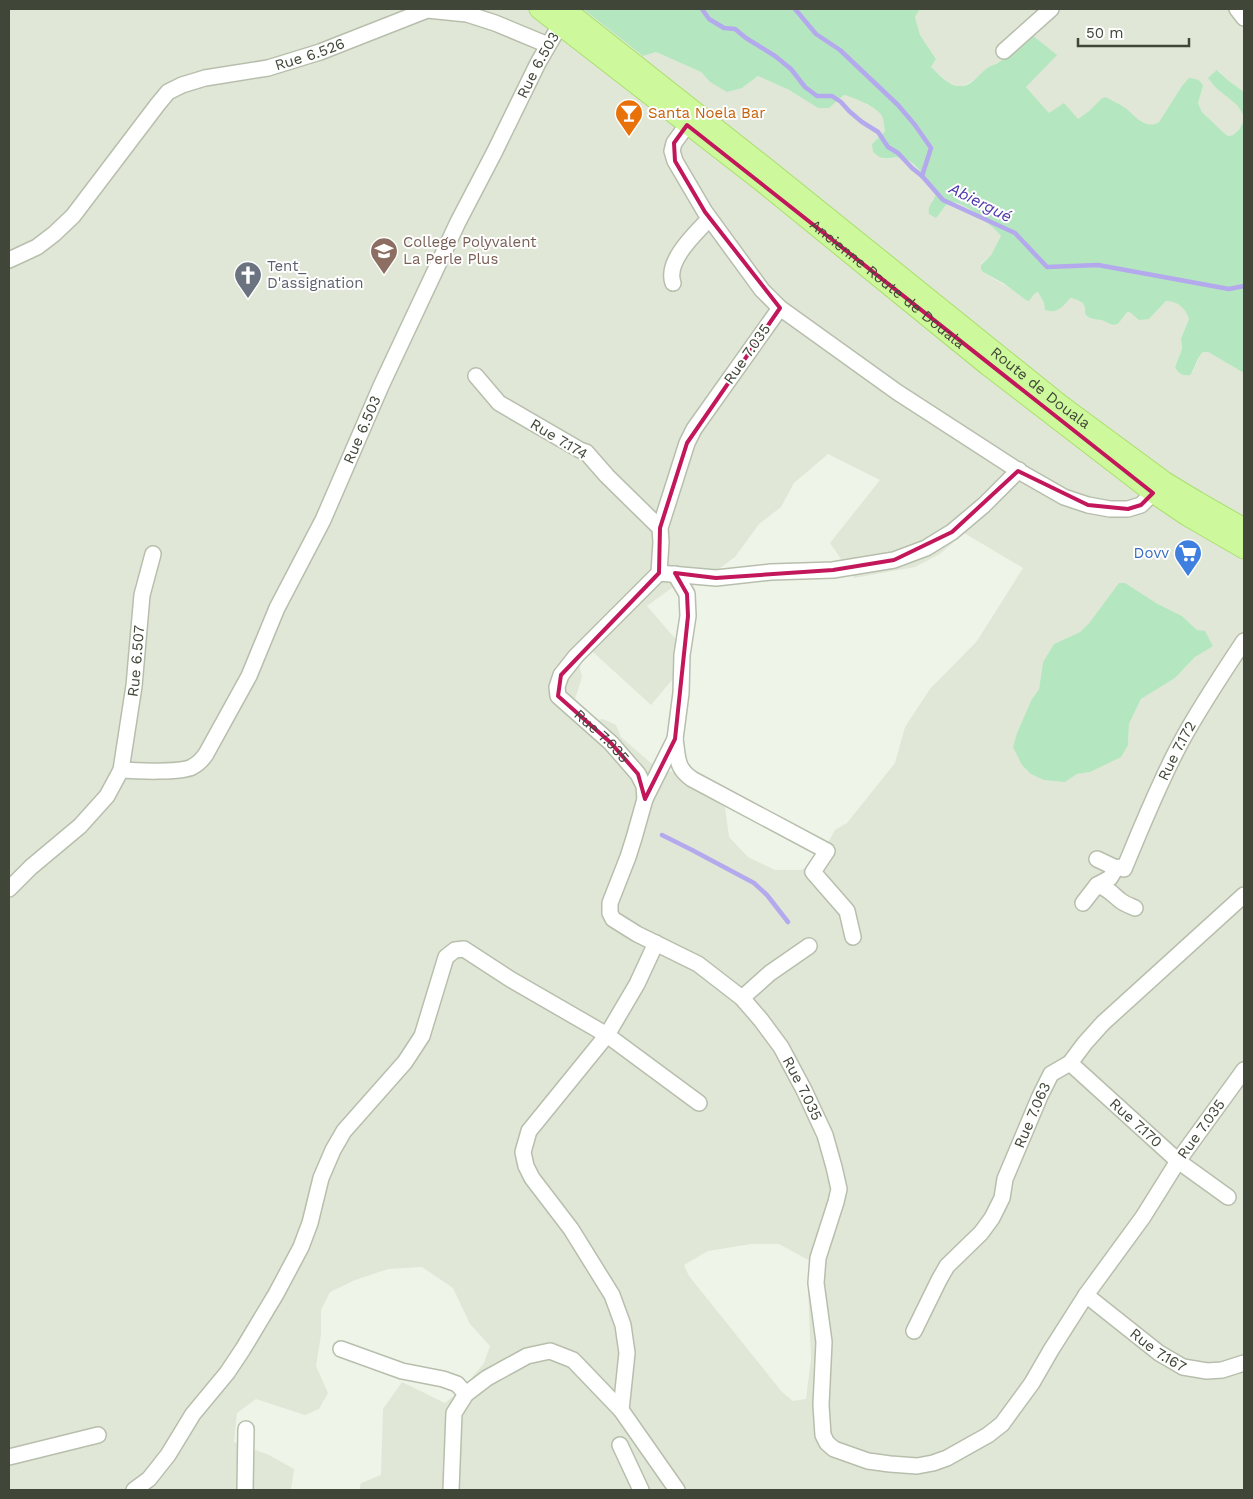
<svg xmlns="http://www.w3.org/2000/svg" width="1253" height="1499" viewBox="0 0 1253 1499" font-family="'Work Sans',sans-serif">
<rect width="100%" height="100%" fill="#eff4e9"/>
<!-- residential -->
<g fill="#e0e7d7" fill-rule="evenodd">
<path d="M9,9h574l60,47 13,-4 45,20 9,10 32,6 16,-12 31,14 29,18h11l15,-13 10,2 24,14 5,6 2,14 -13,13 12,15 20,-2 6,4 12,12 14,21v24l12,-15 7,-2 11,5 29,22 6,8 -10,19 -10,9 2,8 46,28 6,-8h3l6,11 26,-5 10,2 5,5 1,9 1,3 15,3 11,5 5,-1 9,-12 22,7 17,-18h8l13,10 2,8 -8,18 1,12 -7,18 18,5 7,-17 3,-3h5l36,21v1117h-885l2,-7 20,-8 2,-66 19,-27 43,21 20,-17 19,-23 6,-17 -20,-22 -17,-36 -31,-21 -34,2 -33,11 -25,12 -9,18v25l-5,31 12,27 -9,16 -14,6 -49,-16 -19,14 -3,29 35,13 25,14 -3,21h-282zM828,454l52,26 -50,63 24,35 61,-11 25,-13 24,-21 59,35 -46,73 -47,48 -25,38 -10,36 -48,60 -12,7 -13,23 -9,10 -12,7h-26l-27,-13 -19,-20 -4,-30 -38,-25 -11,-10 -17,-2 -38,-33 -5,-12 -13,-6 -13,2 -16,-19 8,-25 -3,-13 14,-12 58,53 40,-48 -44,-51 26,-19 29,-6 33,-24 24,-33 22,-17 13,-24zM1156,603l26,13 31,29 -18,12 -20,21 -34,21 -12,25 -1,21 -38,27 -13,2 -12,8 -33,-83 7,-10 4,-27 11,-18 26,-12 10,-10zM751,1244h28l35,19 -6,27 3,69 -5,40 -13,2 -11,-9 -93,-116 -5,-11 24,-14z"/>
<path d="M920,9h324v83l-15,-11 -11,-11 -2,18 21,17 7,11 -1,6 -4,8 -6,5 -5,1 -4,-3 -22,-21 -4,-9 5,-17h-21l-23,36 -6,3h-4l-10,-5 -15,-13 -23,-8 -12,12 -11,8 -29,-6 -23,-26 -16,-33 -12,9 -10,5 -14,12 -11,6h-4l-10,-3 -18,-16 5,-8 -16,-24 -5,-18z"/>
</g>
<!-- green -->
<g fill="#b4e6bf">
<path d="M583,9h337l-5,8 5,18 16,24 -5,8c9,8 17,19 29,19 12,1 19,-13 29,-19 3,-2 7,-2 10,-5 12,-7 22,-18 33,-27l25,20 -31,32 23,26 15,-10 14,16 11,-8 12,-12 4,-2c6,3 13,6 19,10 10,7 21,24 35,15l23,-36 7,-8c7,1 11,1 14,8l-5,17 4,9 22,21 4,3 5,-1 6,-5 4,-8 1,-6 -7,-11 -21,-17 -8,-10 9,-8 12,11 15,11v281l-36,-21h-5c-7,6 -7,16 -13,23 -8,1 -12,-2 -15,-8l7,-18 -1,-11 8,-19c-3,-11 -12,-18 -23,-18l-17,18 -10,1 -8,-7 -4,-1 -9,12 -5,1c-4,-1 -8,-4 -12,-5 -4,-1 -9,-1 -13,-3 -8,-5 6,-14 -18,-19 -7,9 -13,16 -25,12l-1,-7 -6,-11 -3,1 -6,8 -3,-1 -23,-17 -20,-11 -2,-3v-4l10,-10 10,-19c-7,-9 -40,-39 -52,-33 -5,3 -9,11 -13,15l-7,-4c-2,-9 5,-12 7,-20 -7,-10 -21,-35 -34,-36 -14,-2 -17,5 -29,-6l-1,-8 13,-13c-1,-4 -1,-11 -3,-15 -5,-9 -29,-19 -38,-21l-15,13h-11l-29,-18 -31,-14 -16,12 -15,4 -17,-10 -9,-10 -45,-20 -13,4z"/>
<path d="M1119,583h6l31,20 26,13 15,14 8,1 8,15 -18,11 -20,21 -34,21 -12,25 -1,21 -7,12 -31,15 -13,2 -12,8 -21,-2 -13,-6 -9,-9 -9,-18 4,-14 15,-34 7,-10 4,-27 11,-18 26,-12 10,-10z"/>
</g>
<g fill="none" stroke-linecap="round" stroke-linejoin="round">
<!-- stream -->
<g stroke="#b4a9ed" stroke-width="4.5">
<path d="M702,9l7,10 15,9 11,1 11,9 29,18 16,13 14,18 12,9h15l9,6 8,9 13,11 16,10 10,15 10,6 14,15 10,8"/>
<path d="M795,9l21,25 24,16 58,55 17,20 16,23 -9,28 21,24 72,33 32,34 51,-2 131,24 15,-3"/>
<path d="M662,835l30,15 62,33 13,12 21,27"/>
</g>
<!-- minor casing -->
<g stroke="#b7bfac" stroke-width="18">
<g id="minor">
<path d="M1237,9l7,9"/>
<path d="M1004,51l47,-42"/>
<path d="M687,125l-13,18 -2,8 3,10 30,51 57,78 18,18 117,84 125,81 42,24 24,8 22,4h18l13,-4 12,-12"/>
<path id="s1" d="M9,260l28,-13 17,-13 19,-18 85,-112 10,-12 14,-7 23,-7 63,-10 52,-16 107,-42 40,4 28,9 53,22"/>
<path d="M673,283c-8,-22 23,-50 36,-64"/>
<path id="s2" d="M780,308l-86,121 -7,14 -27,85 1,14 -2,31 -83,83 -15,19 -4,12 1,9 53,47 27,31 6,12 1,13 -11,39 -6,19 -18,46v10l3,6 24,15 61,30 44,34 19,22 20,27 23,43 21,45 9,32 5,22 -3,13 -18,56 -2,25 8,59 -3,63 2,30 4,8 7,6 34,12 22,3 27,2 16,-3 14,-5 41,-23 14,-11 30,-41 19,-33 35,-55 57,-78 35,-56 66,-91"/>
<path d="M476,376l23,27 81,47 6,2 21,24 53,52"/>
<path d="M659,573l57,5 55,-6 62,-2 61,-10 32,-12 26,-16 32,-27 35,-35"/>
<path d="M675,739c3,19 1,29 17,40l135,72 -14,21 34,39 6,26"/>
<path id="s3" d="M121,770c14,1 60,3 71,-3 6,-3 10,-7 14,-13l43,-78 28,-68 46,-88 58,-134 77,-164 36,-69 44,-90 22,-38"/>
<path d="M645,799l30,-60 6,-46 1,-38 6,-39 -1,-22 -12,-20"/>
<path id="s4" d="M1116,868l4,-1 4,2c18,-43 35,-86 57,-127 19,-35 41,-68 63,-101"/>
<path d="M1097,885l13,-7 6,-10 -19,-9"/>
<path id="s5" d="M9,889l22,-22 49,-41 27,-30 14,-26 13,-84 8,-91 11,-41"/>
<path d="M1083,903l14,-18c11,3 15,9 24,16 4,3 10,5 14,7"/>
<path d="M742,998l28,-25 39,-27"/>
<path id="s6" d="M1070,1063l108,98 50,36"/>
<path id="s7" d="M1086,1295l73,58 24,14 24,4 15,-1 22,-7"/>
<path id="s8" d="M914,1331l25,-51 8,-14 34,-33 11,-15 10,-20 3,-19 35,-83 11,-22 19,-11 15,-20 18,-20 141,-128"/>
<path d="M341,1349l61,22 41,8 14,5 9,10"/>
<path d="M621,1410l6,-57 -4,-28 -11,-30 -41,-66 -39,-51 -6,-12 -3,-14 6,-21 78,-96 30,-51 19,-41"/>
<path d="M620,1445l21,45"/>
<path d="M9,1457l89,-22"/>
<path d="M134,1490l15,-11 19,-24 25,-41 34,-41 16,-24 33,-55 25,-47 9,-24 11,-45 12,-28 11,-19 61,-69 17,-26 24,-79 9,-7 9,-1 46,30 97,56 92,68"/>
<path d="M245,1490l1,-61"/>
<path d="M451,1490l3,-77 12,-19 21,-16 40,-22 23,-5 23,9 48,50 56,80"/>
</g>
</g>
<!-- major casing -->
<g stroke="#aade6d" stroke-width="21">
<g id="major">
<path id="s9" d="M539,9l223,173 226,184 165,127 34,23 57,33"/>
<path id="s10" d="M565,9l204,161 292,235 103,76 33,20 47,27"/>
</g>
</g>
<!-- minor -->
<use href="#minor" stroke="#fff" stroke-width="15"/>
<!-- major -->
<use href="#major" stroke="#cdf99c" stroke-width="19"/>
</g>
<!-- marked area -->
<path fill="none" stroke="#c2185b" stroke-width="4" stroke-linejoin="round" d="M687,125l466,368 -12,12 -13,4 -40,-4 -70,-34 -66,61 -58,28 -61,10 -117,8 -41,-5 12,21 1,22 -13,123 -30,60 -7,-25 -27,-31 -53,-47 3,-21 98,-102 1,-45 27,-85 93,-135 -75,-96 -30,-51 -1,-18z"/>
<!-- icons -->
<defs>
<g id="bar-pin" transform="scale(1.4375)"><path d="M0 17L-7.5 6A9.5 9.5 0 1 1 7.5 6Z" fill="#e8710a" stroke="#fff"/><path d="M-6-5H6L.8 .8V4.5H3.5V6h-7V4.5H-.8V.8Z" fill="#fff"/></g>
<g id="school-pin" transform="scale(1.4375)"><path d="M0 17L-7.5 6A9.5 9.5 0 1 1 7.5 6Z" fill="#8d6e63" stroke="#fff"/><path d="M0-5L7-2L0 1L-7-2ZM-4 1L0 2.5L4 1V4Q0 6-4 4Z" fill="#fff"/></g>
<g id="church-pin" transform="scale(1.4375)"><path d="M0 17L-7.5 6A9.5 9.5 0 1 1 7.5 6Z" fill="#6b7280" stroke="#fff"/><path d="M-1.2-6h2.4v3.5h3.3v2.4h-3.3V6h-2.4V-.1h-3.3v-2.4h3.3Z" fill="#fff"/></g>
<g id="supermarket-pin" transform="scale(1.4375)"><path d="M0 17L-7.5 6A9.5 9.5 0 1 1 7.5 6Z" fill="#3f7fe0" stroke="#fff"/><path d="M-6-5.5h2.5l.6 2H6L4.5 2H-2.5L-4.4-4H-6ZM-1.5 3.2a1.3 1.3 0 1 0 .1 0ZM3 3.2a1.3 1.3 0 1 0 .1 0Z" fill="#fff"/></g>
</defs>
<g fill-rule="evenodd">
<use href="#bar-pin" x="629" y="113"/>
<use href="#school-pin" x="384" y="251"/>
<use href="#church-pin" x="248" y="275"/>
<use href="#supermarket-pin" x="1188" y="553"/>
</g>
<g text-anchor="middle" stroke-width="4" stroke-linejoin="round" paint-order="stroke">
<!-- street labels -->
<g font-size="15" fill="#414738" stroke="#fff">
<text dy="5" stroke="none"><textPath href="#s1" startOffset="382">Rue 6.526</textPath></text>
<text dy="5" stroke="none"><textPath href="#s3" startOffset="856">Rue 6.503</textPath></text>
<text dy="5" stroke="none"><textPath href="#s9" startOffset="444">Ancienne Route de Douala</textPath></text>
<text transform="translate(747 354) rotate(-55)" y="5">Rue 7.035</text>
<text dy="5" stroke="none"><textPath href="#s10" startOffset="608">Route de Douala</textPath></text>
<text dy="5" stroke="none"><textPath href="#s3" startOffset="451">Rue 6.503</textPath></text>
<text transform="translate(559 439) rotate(31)" y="5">Rue 7.174</text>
<text dy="5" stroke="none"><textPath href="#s5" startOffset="275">Rue 6.507</textPath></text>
<text dy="5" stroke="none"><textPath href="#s2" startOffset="521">Rue 7.035</textPath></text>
<text dy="5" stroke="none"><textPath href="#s4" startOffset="138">Rue 7.172</textPath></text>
<text dy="5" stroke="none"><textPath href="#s2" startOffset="988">Rue 7.035</textPath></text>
<text dy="5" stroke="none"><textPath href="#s8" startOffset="250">Rue 7.063</textPath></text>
<text dy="5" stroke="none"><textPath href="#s6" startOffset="89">Rue 7.170</textPath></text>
<text dy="5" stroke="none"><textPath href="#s2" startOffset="1901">Rue 7.035</textPath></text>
<text dy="5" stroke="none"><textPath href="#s7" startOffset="91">Rue 7.167</textPath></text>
</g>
<!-- food labels -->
<g font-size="15" fill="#c56008" stroke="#fff" text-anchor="start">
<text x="648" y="118">Santa Noela Bar</text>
</g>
<!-- education labels -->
<g font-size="15" fill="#785e54" stroke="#fff" text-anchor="start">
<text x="403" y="247">College Polyvalent<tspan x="403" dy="17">La Perle Plus</tspan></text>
</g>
<!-- worship labels -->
<g font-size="15" fill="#5b616d" stroke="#fff" text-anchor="start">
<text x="267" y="271">Tent_<tspan x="267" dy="17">D'assignation</tspan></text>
</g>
<!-- shop labels -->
<g font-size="15" fill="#366cbe" stroke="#fff" text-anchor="end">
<text x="1169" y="558">Dovv</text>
</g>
<!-- water labels -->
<g font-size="16" font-style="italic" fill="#4c36ae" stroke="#fff">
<text transform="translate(981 202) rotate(27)" y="6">Abiergué</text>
</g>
</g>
<!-- border -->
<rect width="1253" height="1499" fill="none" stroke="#414738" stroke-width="20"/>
<!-- scale -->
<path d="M1078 38v8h111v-8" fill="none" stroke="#414738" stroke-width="2.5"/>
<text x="1086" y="38" font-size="15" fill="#414738" stroke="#ffffff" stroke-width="4" paint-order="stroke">50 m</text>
</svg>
